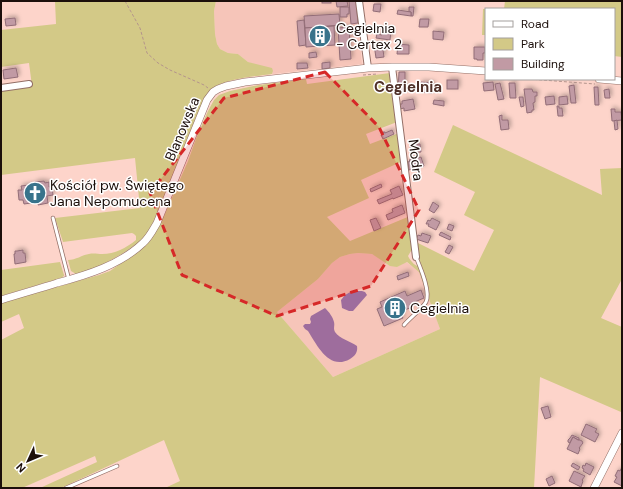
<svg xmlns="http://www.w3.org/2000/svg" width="623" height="489" viewBox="0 0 623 489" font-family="'DM Sans',sans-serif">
<defs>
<filter id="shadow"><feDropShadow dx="2" dy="-2" stdDeviation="2" flood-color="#0004"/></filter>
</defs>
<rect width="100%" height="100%" fill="#fdd4ca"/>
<!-- built -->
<g fill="#f6c5b9">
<path d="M216,1h140l6,63 -90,10 1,-3 -25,-9 -10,-8 -10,-1 -8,-4 -3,-5 -2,-10 -1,-23z"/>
<path d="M358,253l14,1 25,13 9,-5 13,9 21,58 -107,48 -56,-65 41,-33 14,-16 8,-6 10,-3z"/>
</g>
<!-- green -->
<g fill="#d3c987" fill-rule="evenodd">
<path d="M55,1h161l-2,10 1,23 2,10 3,5 8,4 10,1 10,8 24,6 1,3 -1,3c-15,2 -47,5 -59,14 -8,6 -14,23 -18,32 -12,27 -21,55 -33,82 -5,13 -11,27 -20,38 -3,3 -7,5 -10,7 -16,12 -33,19 -51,27h-5l-5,-3 -3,-11c8,0 14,-5 21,-6 4,-1 9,0 13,0 13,0 24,-6 34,-14v-4l-2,-2 -2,-1 -69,9 -8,-24 85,-10 -5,-50 -134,17v-84l31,-5 -3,-23 -28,4v-37l55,-6z"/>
<path d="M505,1h117v56l-8,-1v-47h-110z"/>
<path d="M483,9h10h-7v26h-4z"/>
<path d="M390,73l7,49 -31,12 4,10 29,-11 4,28 -42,19 8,18 -42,19 23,24 60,-25 3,33 -2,2 -3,5c3,6 7,10 13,11l-5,-25 58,29 20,-41 -30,-15 11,-23 -41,-20 19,-47 149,70 -2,-26 22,-1v111l-21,39 21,9 -1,85 -81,-35 -6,111h-369l15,-7 -16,-41 -103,48h-21l57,-26 -2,-6 -73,32h-21v-148l23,-12 -5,-14 -18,8v-19l98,-28 11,-4 30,-21 8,-7 16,-27 24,-55 9,-25 11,-25 6,-11 5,-5 11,-4 29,-6 47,-6 1,5zM358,253l14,1 18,12 7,1 10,-5 12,10 21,57 -107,48 -56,-65 41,-33 14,-16 8,-6 10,-3z"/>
<path d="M60,262l4,13v1l-3,2 -60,18v-26z"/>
</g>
<!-- water -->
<g fill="#9e6d9d">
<path d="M352,291h10l3,1 2,3 -14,16h-4l-7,-3 -1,-8 4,-5z"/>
<path d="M325,308c4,4 8,9 9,14 1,4 -1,6 1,10 5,7 15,9 22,14 1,6 -2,10 -7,13 -21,12 -33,-14 -42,-28l-3,-2 -2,-3 2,-2h5l1,-2 -1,-3 1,-3z"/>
</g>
<!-- building -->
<g fill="#c19aa4" stroke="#926d77" filter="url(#shadow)">
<rect x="322" y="1" width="9" height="2"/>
<path d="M336,1h11l1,5 -11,1z"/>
<path d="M349,1h7l2,22 -7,1z"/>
<path d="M374,4h7l-1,8 -7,-1z"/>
<path d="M340,7h9v7h-2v3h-7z"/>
<path d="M409,7h5l-1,9h-2v-4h-2z"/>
<path d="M398,10l13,2v4l-14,-2z"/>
<path d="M339,14l1,11 -35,3 -1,-12z"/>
<path d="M15,18l1,7 -10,1 -1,-7z"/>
<path d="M420,19h9l-1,8h-9z"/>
<path d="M304,20l2,25 -7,1 -2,-25z"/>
<path d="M334,26l1,19 -29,2 -1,-19z"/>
<path d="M349,27l2,32 -11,1 -2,-32z"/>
<path d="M382,29l9,1 -1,10 -14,-2 1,-4 5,1z"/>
<path d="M433,31l11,1 -1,8 -10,-1z"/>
<path d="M382,43l2,14 -8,1 -2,-14z"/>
<path d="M398,44l11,1v9h-12z"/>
<path d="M474,47h11v6h-2v7h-6v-1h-3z"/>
<path d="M316,52l1,5 -8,1v-5z"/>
<path d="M330,62v6l-8,1v-6z"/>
<path d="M297,63h10l1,5 -11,1z"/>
<path d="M16,68l2,9 -14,2 -1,-9z"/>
<path d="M399,72h6v20h-7z"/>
<rect x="447" y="80" width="11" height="9"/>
<path d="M421,82l12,1 -1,10 -12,-1z"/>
<path d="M493,82l1,8 -10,1 -1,-8z"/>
<path d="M500,83l4,16 -6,1 -3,-16z"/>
<path d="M509,83h6l1,15h-6z"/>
<path d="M574,85l2,18h-5l-2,-17z"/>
<path d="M594,87h4l1,18h-4z"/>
<path d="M524,89h8l1,3h4v4h-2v6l-2,1 1,7h-2v2l-5,1z"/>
<path d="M609,89l1,9h-5l-1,-8z"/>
<path d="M554,96l1,8 -9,1 -1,-8z"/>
<path d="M567,96l1,8 -9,1v-8z"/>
<path d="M519,97h4l1,9 -3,1z"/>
<path d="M413,99l2,10 -11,2v-3l-4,1 -1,-5h3v-3z"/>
<path d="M434,100l10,1v5l-11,-2z"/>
<path d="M557,106h2v2h3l1,8h-5z"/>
<path d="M611,109h4v3h6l1,8 -10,1z"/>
<path d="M502,115v5h6l1,9 -8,1 -2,-14z"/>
<path d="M617,120l1,9 -3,1 -1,-9z"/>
<path d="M392,130l2,4 -11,5 -2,-4 3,-1 -1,-2h2v1z"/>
<path d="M420,144l1,8 -10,1 -1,-8z"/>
<path d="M421,157l3,9 -15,4 -1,-8 2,-1 -1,-1z"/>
<path d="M44,181l1,2 4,-1v5l3,-1 1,9 -6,1 1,7 -10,2v-3l-14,2 -1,-4h-4l-1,-10h4l-1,-4 15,-2 -1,-2z"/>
<path d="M381,184l1,3 -11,5 -1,-3z"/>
<path d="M399,186l4,9 -10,4v-1l-14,6 -2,-4 15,-6 -2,-4z"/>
<path d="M433,202l6,4 -5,7 -5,-3z"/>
<path d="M402,205l3,8 -17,7 -2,-5 7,-3 -1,-3z"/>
<path d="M376,218l5,10 -7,3 -4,-11z"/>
<path d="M432,218l8,4 -4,8 -8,-4 1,-2h-3l2,-4 2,1z"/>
<path d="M449,224l5,2 -2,5 -5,-2z"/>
<path d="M441,232l10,5 -1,3 -11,-5z"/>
<path d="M422,233l9,3 -3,7 -12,-4 2,-4 3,1z"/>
<path d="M449,245l4,2 -4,7 -4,-2z"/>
<path d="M23,250v3h2l1,9 -11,2 -1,-10h1v-3h2z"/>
<path d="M408,272l1,4 -11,4 -1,-4z"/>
<path d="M421,290l3,8 -14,6 2,3 -12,5 3,6 -19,8 -7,-17 5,-2 -2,-5 25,-11 2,5z"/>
<path d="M548,406l3,11 -6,2 -4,-11z"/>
<path d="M586,424l11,5 -2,3 4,2 -4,8 -14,-7z"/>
<path d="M572,435l7,3v2h-1l-5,-3 -3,6 -2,-1v-2l2,-2z"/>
<path d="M573,437l5,3h2l2,1 1,2 -4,5 1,1 -2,5 -11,-5z"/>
<path d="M573,463l7,4 -2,3 -7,-4z"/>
<path d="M586,463l8,4 -4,8 -7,-4 1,-2 -2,-1 1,-3 2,1z"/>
<path d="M622,467v19l-8,-4 3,-5 -2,-1 3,-6 2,1z"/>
<path d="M574,471l11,5 -3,4 1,1 -2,6 -12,-6z"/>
<path d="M552,476l3,7 -6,3 -3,-7z"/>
</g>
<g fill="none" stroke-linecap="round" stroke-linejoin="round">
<!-- service casing -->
<g stroke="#936f66" stroke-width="4.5">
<g id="service">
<path d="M53,218l16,62"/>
<path d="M404,325c7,-8 17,-15 22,-23 5,-11 -6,-35 -10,-45"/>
<path d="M66,488l51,-22"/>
</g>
</g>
<!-- minor casing -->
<g stroke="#936f66" stroke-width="8">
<g id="minor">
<path d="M359,1l9,67"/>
<path d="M392,67l24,190"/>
<path d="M1,88l28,-4"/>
</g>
</g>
<!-- tertiary casing -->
<g stroke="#936f66" stroke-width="8">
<g id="tertiary">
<path d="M599,79l23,2"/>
<path d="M1,300c19,-6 37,-11 56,-17 30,-8 63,-18 86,-40 6,-5 10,-13 14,-20l50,-123 6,-8 5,-3 8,-3 19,-4 123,-14 24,-1h37l57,4"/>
<path d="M594,488l28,-55"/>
</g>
</g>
<!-- path -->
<g stroke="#b4948c" stroke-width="1" stroke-dasharray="3 2" stroke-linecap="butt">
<path d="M125,1l15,27 7,25 11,10 12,7 34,15 4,3"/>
<path d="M363,75l15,-1"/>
<path d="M529,79l66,5"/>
</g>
<!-- service -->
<use href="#service" stroke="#fff" stroke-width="3"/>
<!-- minor -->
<use href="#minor" stroke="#fff" stroke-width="6"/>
<!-- tertiary -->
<use href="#tertiary" stroke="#fff" stroke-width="7"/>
</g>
<!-- marked area -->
<path fill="#d62828" fill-opacity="0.2" stroke="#d62828" stroke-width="3" stroke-dasharray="8 5" stroke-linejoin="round" d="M325,72l54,55 40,83 -48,76 -94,30 -95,-41 -32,-82 74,-95z"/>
<!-- icons -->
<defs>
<g id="building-disc" transform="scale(1.15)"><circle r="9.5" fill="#38738b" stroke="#fff"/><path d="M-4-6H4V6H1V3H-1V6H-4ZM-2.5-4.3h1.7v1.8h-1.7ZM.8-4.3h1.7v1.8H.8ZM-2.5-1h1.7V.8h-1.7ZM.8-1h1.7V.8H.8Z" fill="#fff"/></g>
<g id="church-disc" transform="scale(1.15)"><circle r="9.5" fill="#38738b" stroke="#fff"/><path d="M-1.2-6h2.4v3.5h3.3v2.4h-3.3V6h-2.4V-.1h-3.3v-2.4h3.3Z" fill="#fff"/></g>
</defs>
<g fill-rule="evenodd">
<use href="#building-disc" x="320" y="36"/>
<use href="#church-disc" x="35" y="193"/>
<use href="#building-disc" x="395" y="308"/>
</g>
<g text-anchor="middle" stroke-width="3" stroke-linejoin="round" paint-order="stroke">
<!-- poi labels -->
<g font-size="14" fill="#1c0f0b" stroke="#fff" text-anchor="start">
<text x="336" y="33">Cegielnia<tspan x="336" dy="16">- Certex 2</tspan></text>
<text x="50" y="190">Kościół pw. Świętego<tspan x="50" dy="16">Jana Nepomucena</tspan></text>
<text x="410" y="313">Cegielnia</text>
</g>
<!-- street labels -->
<g font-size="14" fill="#1c0f0b" stroke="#fff">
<text transform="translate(182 129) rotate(-67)" y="5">Blanowska</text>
<text transform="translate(416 160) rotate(83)" y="5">Modra</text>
</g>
<!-- neighbourhood labels -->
<g font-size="15" font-weight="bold" fill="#4f3028" stroke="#fff">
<text x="408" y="92">Cegielnia</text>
</g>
</g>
<!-- border -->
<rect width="623" height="489" fill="none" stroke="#1c0f0b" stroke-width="4"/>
<!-- legend -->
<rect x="485" y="8" width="130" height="72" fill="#ffffff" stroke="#a49f9d"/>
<rect x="493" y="21" width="20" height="6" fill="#ffffff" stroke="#a49f9d"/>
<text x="521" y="28" font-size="12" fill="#1c0f0b">Road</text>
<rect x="493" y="38" width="20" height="12" fill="#d3c987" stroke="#a49f9d"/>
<text x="521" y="48" font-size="12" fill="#1c0f0b">Park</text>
<rect x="493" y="58" width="20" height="12" fill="#c19aa4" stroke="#a49f9d"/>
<text x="521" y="68" font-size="12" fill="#1c0f0b">Building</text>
<!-- north arrow -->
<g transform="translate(28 461) rotate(226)" stroke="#ffffff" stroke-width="3" paint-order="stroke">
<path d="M0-3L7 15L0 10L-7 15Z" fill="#1c0f0b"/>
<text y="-6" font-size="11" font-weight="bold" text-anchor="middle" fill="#1c0f0b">N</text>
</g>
</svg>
